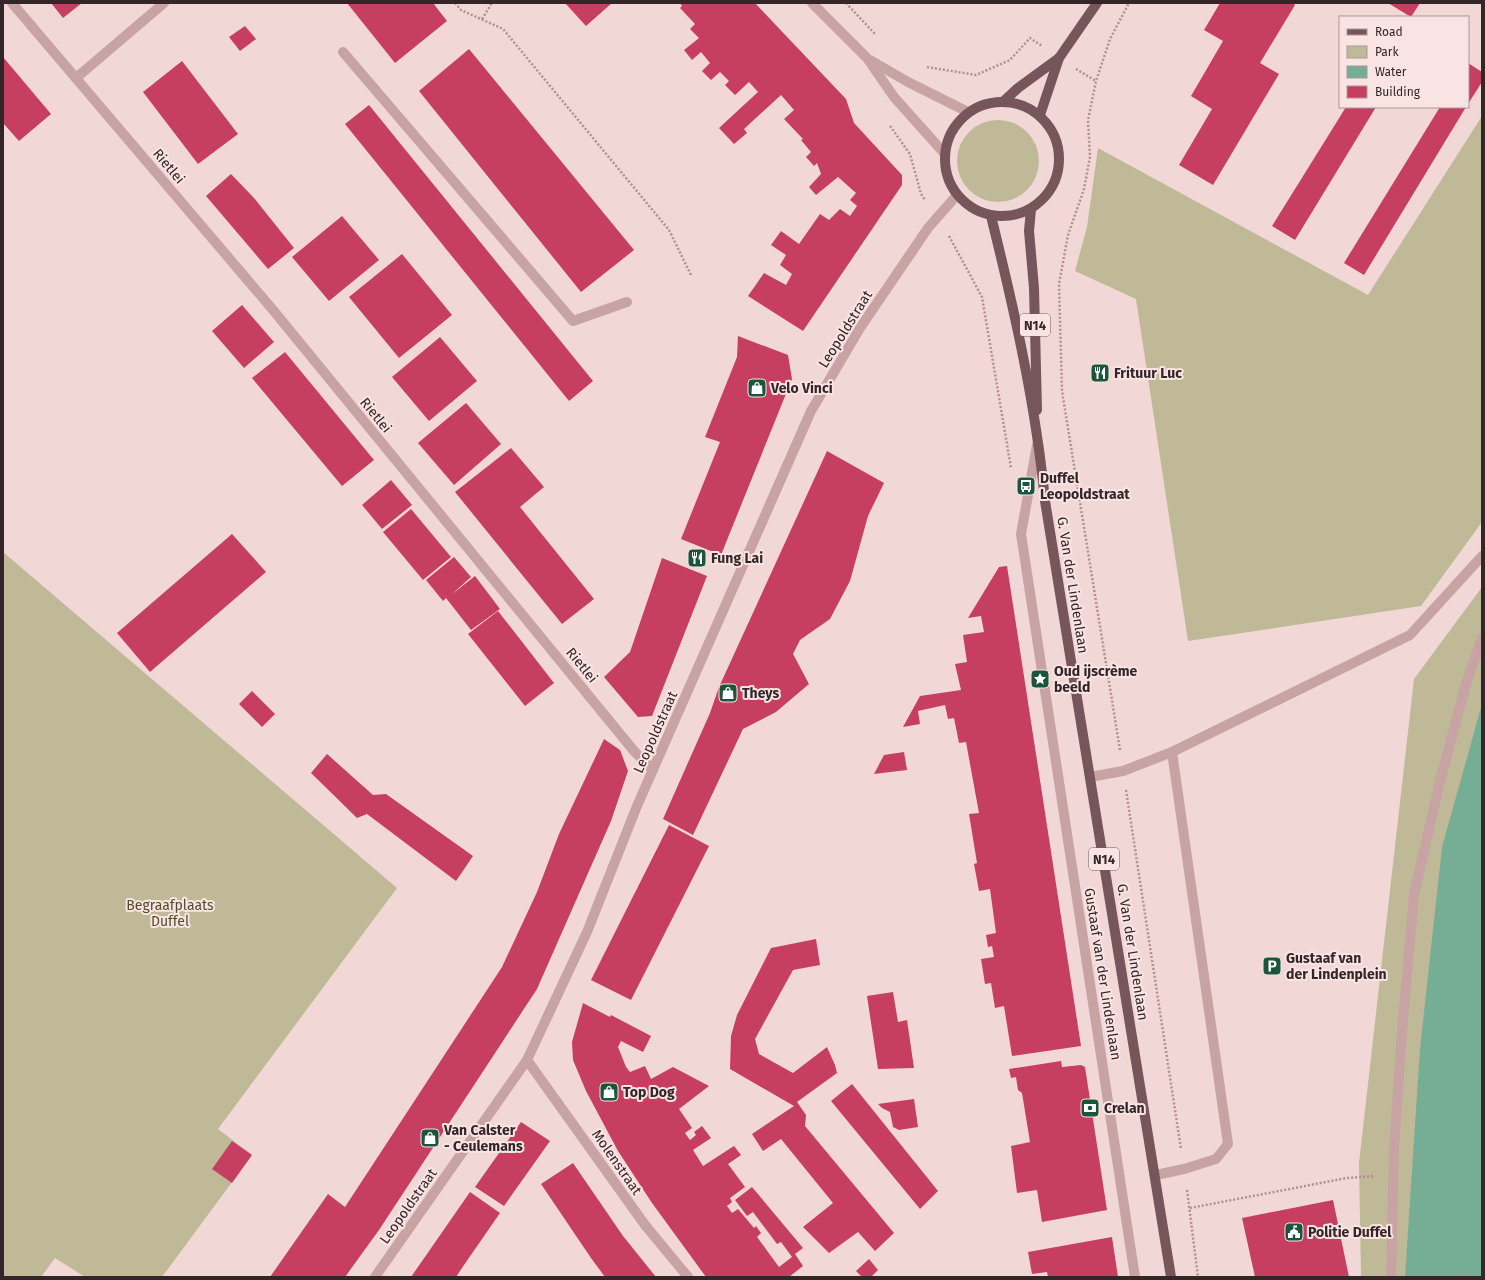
<svg xmlns="http://www.w3.org/2000/svg" width="1485" height="1280" viewBox="0 0 1485 1280" font-family="'Fira Sans',sans-serif">
<rect width="100%" height="100%" fill="#f1d8d7"/>
<!-- green -->
<g fill="#bfb997">
<path d="M1482,116v406l-61,84 -233,35 -52,-342 -61,-28 12,-44 11,-79 270,147z"/>
<circle cx="998" cy="161" r="41"/>
<path d="M3,552l394,336 -179,241 34,26 -90,122h-77l-30,-19 -14,19h-38z"/>
<path d="M1482,587v324l-47,366h-74l-2,-114 55,-484z"/>
</g>
<!-- water -->
<path fill="#76ae95" d="M1482,704v573h-77l15,-228 22,-202z"/>
<!-- building -->
<g fill="#c63f61">
<path d="M51,3h31l-19,15z"/>
<path d="M347,3h86l14,18 -52,42z"/>
<path d="M565,3h47l-26,23z"/>
<path d="M680,3h75l91,96 8,24 48,52v10l-99,146 -55,-35 16,-23 22,12 6,-11 -12,-9 6,-10 -15,-10 10,-14 18,13 21,-30 9,6 11,-11 10,7 7,-10 -7,-6 6,-7 -18,-16 -22,18 -7,-8 12,-13 -4,-11 -3,3 -8,-9 5,-5 -10,-12 2,-1 -19,-20 10,-9 -13,-15 -37,34 3,4 -13,11 -15,-16 39,-36 -9,-10 -14,13 -10,-10 4,-4 -9,-9 -9,8 -9,-9 8,-8 -9,-11 -9,8 -8,-10 15,-12 -9,-9 5,-5 -15,-16 2,-2z"/>
<path d="M1220,3h72l3,2 -35,58 19,11 -66,111 -34,-20 33,-56 -21,-13 32,-55 -19,-11z"/>
<path d="M1388,3h32l-9,14z"/>
<path d="M245,26l11,13 -16,12 -11,-14z"/>
<path d="M469,49l165,201 -53,42 -162,-201z"/>
<path d="M3,57l48,57 -32,27 -16,-18z"/>
<path d="M182,61l56,73 -40,30 -55,-72z"/>
<path d="M1468,63l14,9v10l-14,22z"/>
<path d="M369,105l224,276 -24,20 -224,-277z"/>
<path d="M1346,107h30l-81,133 -23,-14z"/>
<path d="M1440,107h26l-102,168 -20,-12z"/>
<path d="M231,174l23,24 40,50 -26,21 -62,-73z"/>
<path d="M342,216l37,44 -50,41 -37,-44z"/>
<path d="M402,254l50,61 -53,43 -50,-61z"/>
<path d="M242,305l32,37 -30,26 -32,-37z"/>
<path d="M738,336l50,19 4,24 -71,176 -40,-16 39,-97 -15,-5 32,-80z"/>
<path d="M440,337l37,44 -48,40 -37,-44z"/>
<path d="M285,352l89,108 -32,26 -90,-108z"/>
<path d="M466,403l35,41 -47,41 -36,-42z"/>
<path d="M511,448l33,39 -24,20 74,92 -32,25 -107,-132z"/>
<path d="M827,451l57,32 -16,33 -18,65 -20,38 -30,21 -7,14 16,30 -33,28 -33,17 -50,106 -30,-16 47,-106 9,-26z"/>
<path d="M391,480l21,25 -30,24 -20,-24z"/>
<path d="M411,509l40,48 -28,23 -40,-48z"/>
<path d="M232,534l34,38 -116,100 -33,-39z"/>
<path d="M454,557l17,20 -20,18 24,-19 25,33 -29,21 -25,-32 -3,3 -17,-21z"/>
<path d="M662,558l45,18 -55,140 -14,1 -34,-40 26,-25z"/>
<path d="M1007,566l74,480 -69,10 -8,-50 -9,2 -4,-25 -6,1 -4,-25 13,-2 -2,-11 -4,1 -2,-12 10,-2 -6,-44 -11,2 -5,-27 3,-1 -8,-49 10,-1 -13,-71 -7,1 -5,-25 -6,1 -3,-14 -27,6 2,13 -17,3 17,-31 41,-6 -6,-26 12,-2 -4,-27 21,-3 -3,-16 -13,2 31,-51z"/>
<path d="M498,611l56,72 -29,23 -57,-72z"/>
<path d="M252,691l23,23 -13,13 -23,-23z"/>
<path d="M604,739l16,11 8,21 -17,50 -74,168 -158,241 -34,47h-75l58,-83 17,13 157,-240 35,-75 22,-58z"/>
<path d="M904,752l3,18 -33,4 10,-19z"/>
<path d="M327,754l46,41 13,-1 87,62 -17,25 -89,-67 -10,4 -46,-45z"/>
<path d="M669,825l40,21 -78,154 -40,-20z"/>
<path d="M816,939l4,26 -27,5 -38,69 4,15 34,19 34,-26 8,18 2,8 -40,29 9,13 -1,11 89,107 -19,18 -17,-19 -29,21 -26,-26 30,-24 -52,-64 -18,12 -11,-17 42,-28 -64,-37 1,-33 6,-21 34,-67z"/>
<path d="M893,992l5,30 9,-2 7,48 -36,1 -11,-73z"/>
<path d="M583,1003l27,14 1,-2 40,21 -8,16 -22,-11 -3,6 8,20 4,5 15,-6 6,13 22,-12 36,19 -30,23 13,19 -7,5 5,7 6,-5 -2,-3 8,-6 9,12 -18,12 10,16 31,-20 7,9 -13,9 17,23 -15,11 2,4 -5,4 5,7 6,-4 16,19 2,-2 5,7 -4,4 22,30 13,-10 -11,-15 -4,2 -24,-32 -6,4 -12,-16 17,-13 51,61 -8,6 8,12 -14,11h-83l-54,-74 -34,-52 -32,-60 -13,-31 -1,-18z"/>
<path d="M1061,1061l1,6 19,-2 4,2 22,143 -65,12 -5,-32 -20,3 -6,-47 19,-4 -8,-49 -4,-3 -2,-13 -5,1 -2,-9z"/>
<path d="M852,1084l86,107 -18,18 -89,-108z"/>
<path d="M914,1099l4,28 -19,3 -6,-3 -3,-15 -8,-4 -4,-4z"/>
<path d="M521,1122l29,19 -46,65 -29,-19z"/>
<path d="M232,1141l20,14 -20,28 -20,-14z"/>
<path d="M573,1163l50,73 33,41h-51l-14,-19 -50,-74z"/>
<path d="M470,1192l30,21 -36,52 -8,12h-45z"/>
<path d="M1333,1200l16,77h-94l-13,-59z"/>
<path d="M1112,1237l6,40h-70l-1,-5 -15,2 -4,-22z"/>
<path d="M869,1259l9,11 -7,7h-9l-6,-6z"/>
</g>
<g fill="none" stroke-linecap="round" stroke-linejoin="round">
<!-- path -->
<g stroke="#b48e90" stroke-width="2.5" stroke-dasharray="2 2" stroke-linecap="butt">
<path d="M455,3l6,7 42,19 166,201 22,45"/>
<path d="M846,3l30,32"/>
<path d="M482,19l10,-16"/>
<path d="M927,67l49,8 34,-15 20,-22 12,8"/>
<path d="M1076,69l20,12"/>
<path d="M890,126l20,28 11,40 4,6"/>
<path d="M949,236l33,61 29,171"/>
<path d="M1120,750l-58,-359 -3,-107 9,-49 16,-46 6,-32 -2,-37 8,-39 14,-42 19,-36"/>
<path d="M1126,790l55,359"/>
<path d="M1187,1190l11,87"/>
<path d="M1190,1208l157,-30 27,-2"/>
</g>
<!-- service -->
<g stroke="#c8a3a4" stroke-width="10">
<path d="M343,52l230,269 54,-19"/>
<path d="M76,78l88,-75"/>
<path d="M1037,445l-16,89 114,743"/>
<path d="M1090,777l33,-6 49,-19 238,-117 72,-79"/>
<path d="M1156,1175l28,-6 32,-10 12,-15 -56,-392"/>
<path d="M1391,1277l3,-128 8,-118 12,-136 26,-114 26,-97 16,-46"/>
</g>
<!-- minor -->
<g stroke="#c8a3a4" stroke-width="10">
<path d="M12,3l261,307 361,441 19,19"/>
<path d="M527,1060l118,165 43,52"/>
<path d="M375,1277l152,-217 60,-128 50,-126 174,-395 49,-83 68,-100 29,-33"/>
</g>
<!-- tertiary -->
<g stroke="#c8a3a4" stroke-width="10">
<path d="M812,3l55,55 27,39 50,56"/>
<path d="M870,60l38,22 60,30"/>
</g>
<!-- primary -->
<g stroke="#76565b" stroke-width="10">
<path d="M1004,101l14,-13 41,-30"/>
<circle cx="1002" cy="159" r="57"/>
<path d="M1040,115l19,-57 38,-55"/>
<path d="M1031,209l-2,22 5,57 3,122"/>
<path d="M991,216c23,93 45,189 54,285l126,776"/>
</g>
</g>
<!-- icons -->
<defs>
<g id="restaurant-square" transform="scale(1)"><rect x="-9" y="-9" width="18" height="18" rx="4" fill="#1b553c" stroke="#f9e4e3"/><path d="M-5-6h1v4h1v-4h1v4h1v-4h1v5L-1.5 .5V6h-2V.5L-5-1ZM5-6V6H3V1.5H1.5Q1.5-4 5-6Z" fill="#fff"/></g>
<g id="shop-square" transform="scale(1)"><rect x="-9" y="-9" width="18" height="18" rx="4" fill="#1b553c" stroke="#f9e4e3"/><path d="M-5-2.5h2.3a2.7 3.5 0 0 1 5.4 0H5L5.5 6h-11ZM-1.5-2.5h3a1.5 2.3 0 0 0-3 0Z" fill="#fff"/></g>
<g id="bus-square" transform="scale(1)"><rect x="-9" y="-9" width="18" height="18" rx="4" fill="#1b553c" stroke="#f9e4e3"/><path d="M-5-6H5V4H4V6H2V4H-2V6H-4V4H-5ZM-3.5-4V0h7V-4ZM-3.5 1.2v1.5H-2V1.2ZM2 1.2v1.5H3.5V1.2Z" fill="#fff"/></g>
<g id="sight-square" transform="scale(1)"><rect x="-9" y="-9" width="18" height="18" rx="4" fill="#1b553c" stroke="#f9e4e3"/><path d="M0-6L1.8-2.2L6-1.7L2.9 1.2L3.7 5.4L0 3.3L-3.7 5.4L-2.9 1.2L-6-1.7L-1.8-2.2Z" fill="#fff"/></g>
<g id="parking-square" transform="scale(1)"><rect x="-9" y="-9" width="18" height="18" rx="4" fill="#1b553c" stroke="#f9e4e3"/><path d="M-3.5-5.5H1a3.5 3.5 0 0 1 0 7H-1V5.5H-3.5ZM-1-3.4V-.6H.8a1.4 1.4 0 0 0 0-2.8Z" fill="#fff"/></g>
<g id="bank-square" transform="scale(1)"><rect x="-9" y="-9" width="18" height="18" rx="4" fill="#1b553c" stroke="#f9e4e3"/><path d="M-6-4H6V4H-6ZM0-2.3a2.3 2.3 0 1 0 0 4.6a2.3 2.3 0 1 0 0-4.6Z" fill="#fff"/></g>
<g id="civic-square" transform="scale(1)"><rect x="-9" y="-9" width="18" height="18" rx="4" fill="#1b553c" stroke="#f9e4e3"/><path d="M-.6-6.5H3V-4.5H.6V-3L4-1V1h2V6H-6V1h2V-1L-.6-3ZM-1.2 2.5V6h2.4V2.5Z" fill="#fff"/></g>
</defs>
<g fill-rule="evenodd">
<use href="#restaurant-square" x="1100" y="373"/>
<use href="#shop-square" x="757" y="388"/>
<use href="#bus-square" x="1026" y="486"/>
<use href="#restaurant-square" x="697" y="558"/>
<use href="#sight-square" x="1040" y="679"/>
<use href="#shop-square" x="728" y="693"/>
<use href="#parking-square" x="1272" y="966"/>
<use href="#shop-square" x="609" y="1092"/>
<use href="#bank-square" x="1090" y="1108"/>
<use href="#shop-square" x="430" y="1138"/>
<use href="#civic-square" x="1294" y="1232"/>
</g>
<g text-anchor="middle" stroke-width="4" stroke-linejoin="round" paint-order="stroke">
<!-- shield labels -->
<g fill="#f9e4e3" stroke="#6e5e60" stroke-width="1">
<rect x="1020" y="314" width="30" height="22" rx="3"/>
<rect x="1089" y="848" width="30" height="22" rx="3"/>
</g>
<g font-size="13" font-weight="bold" fill="#332528">
<text x="1035" y="330">N14</text>
<text x="1104" y="864">N14</text>
</g>
<!-- street labels -->
<g font-size="14" fill="#332528" stroke="#f9e4e3">
<text transform="translate(169 166) rotate(50)" y="5">Rietlei</text>
<text transform="translate(845 329) rotate(-58)" y="5">Leopoldstraat</text>
<text transform="translate(376 415) rotate(51)" y="5">Rietlei</text>
<text transform="translate(1073 585) rotate(81)" y="5">G. Van der Lindenlaan</text>
<text transform="translate(582 665) rotate(51)" y="5">Rietlei</text>
<text transform="translate(655 732) rotate(-66)" y="5">Leopoldstraat</text>
<text transform="translate(1133 952) rotate(81)" y="5">G. Van der Lindenlaan</text>
<text transform="translate(1103 974) rotate(81)" y="5">Gustaaf van der Lindenlaan</text>
<text transform="translate(617 1162) rotate(55)" y="5">Molenstraat</text>
<text transform="translate(408 1206) rotate(-55)" y="5">Leopoldstraat</text>
</g>
<!-- poi labels -->
<g font-size="14" font-weight="bold" fill="#332528" stroke="#f9e4e3" text-anchor="start">
<text x="1114" y="378">Frituur Luc</text>
<text x="771" y="393">Velo Vinci</text>
<text x="1040" y="483">Duffel<tspan x="1040" dy="16">Leopoldstraat</tspan></text>
<text x="711" y="563">Fung Lai</text>
<text x="1054" y="676">Oud ijscrème<tspan x="1054" dy="16">beeld</tspan></text>
<text x="742" y="698">Theys</text>
<text x="1286" y="963">Gustaaf van<tspan x="1286" dy="16">der Lindenplein</tspan></text>
<text x="623" y="1097">Top Dog</text>
<text x="1104" y="1113">Crelan</text>
<text x="444" y="1135">Van Calster<tspan x="444" dy="16">- Ceulemans</tspan></text>
<text x="1308" y="1237">Politie Duffel</text>
</g>
<!-- park labels -->
<g font-size="14" fill="#524d29" stroke="#f9e4e3">
<text x="170" y="910">Begraafplaats<tspan x="170" dy="16">Duffel</tspan></text>
</g>
</g>
<!-- border -->
<rect width="1485" height="1280" fill="none" stroke="#332528" stroke-width="8"/>
<!-- legend -->
<rect x="1339" y="16" width="130" height="92" fill="#f9e4e3" stroke="#aa9898"/>
<rect x="1347" y="29" width="20" height="6" fill="#76565b" stroke="#aa9898"/>
<text x="1375" y="36" font-size="12" fill="#332528">Road</text>
<rect x="1347" y="46" width="20" height="12" fill="#bfb997" stroke="#aa9898"/>
<text x="1375" y="56" font-size="12" fill="#332528">Park</text>
<rect x="1347" y="66" width="20" height="12" fill="#76ae95" stroke="#aa9898"/>
<text x="1375" y="76" font-size="12" fill="#332528">Water</text>
<rect x="1347" y="86" width="20" height="12" fill="#c63f61" stroke="#aa9898"/>
<text x="1375" y="96" font-size="12" fill="#332528">Building</text>
</svg>
